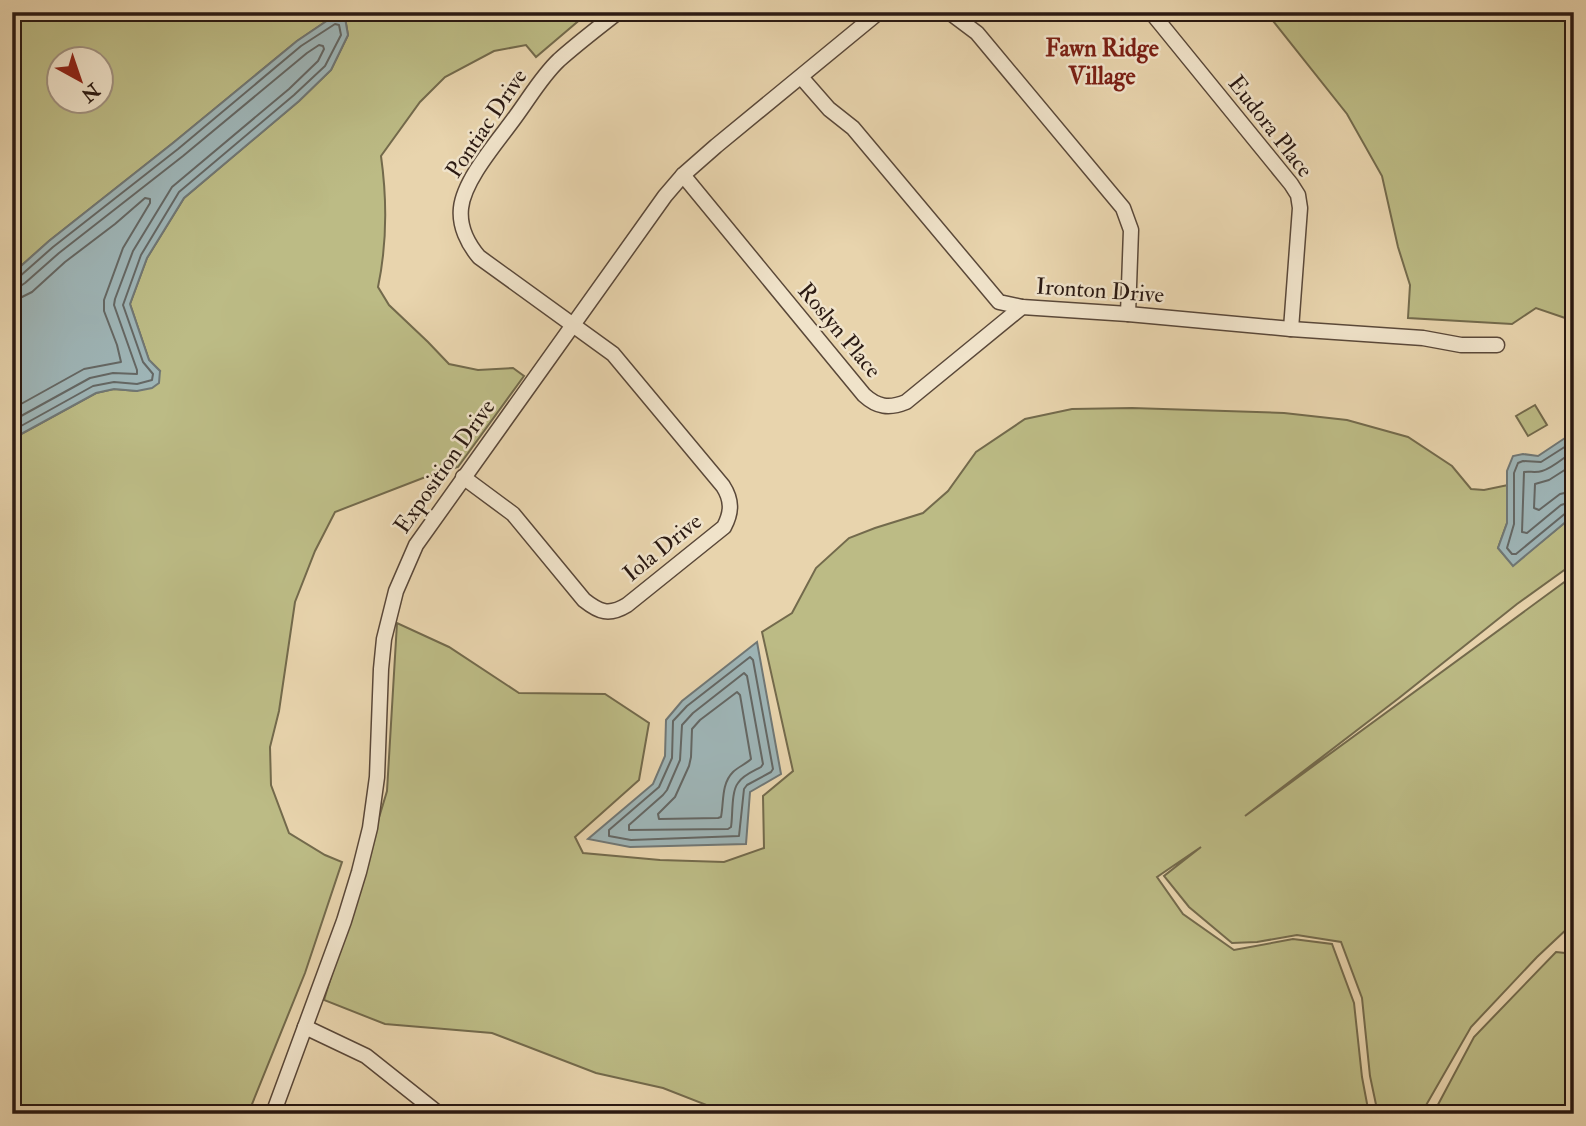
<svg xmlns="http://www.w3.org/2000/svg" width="1586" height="1126" viewBox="0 0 1586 1126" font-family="'IM FELL Double Pica',serif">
<rect width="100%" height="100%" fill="#e8d4ad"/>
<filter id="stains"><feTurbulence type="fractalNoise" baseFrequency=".00286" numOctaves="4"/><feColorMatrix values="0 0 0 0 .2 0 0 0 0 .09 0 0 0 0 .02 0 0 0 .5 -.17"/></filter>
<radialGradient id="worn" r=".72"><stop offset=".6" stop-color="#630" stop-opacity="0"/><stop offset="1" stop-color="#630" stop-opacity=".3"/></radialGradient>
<!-- green -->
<g fill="#bcbb85" stroke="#736a4c" stroke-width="2" fill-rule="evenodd">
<path d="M12,12h328l-43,29 -124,102 -124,98 -37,33zM60,60h42v42h-42z"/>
<path d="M344,12h245l-53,45 -10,-12 -32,6 -49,26 -25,25 -39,54c6,43 6,88 -3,131l11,18 39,37 21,22 29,6 35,-2 11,8 -66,91 -35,11 -88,34 -20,39 -20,51 -16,109 -9,36 1,38 18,48 36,22 17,7 -37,111 -57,141h-236v-675l84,-46 18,-4 23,2 23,-20 -11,-11 -19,-56 17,-46 37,-60 115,-97 32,-31 17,-35z"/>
<path d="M1266,12h308v309l-38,-13 -24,16 -104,-6 2,-33 -12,-38 -16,-71 -35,-62z"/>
<path d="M1535,405l12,20 -19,11 -12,-20z"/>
<path d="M1132,408l152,5 63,7 61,17 44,29 19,23 13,1 24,-5 -1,38 -9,25 15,17 61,-50v48l-57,41 -118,94 -154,118 329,-241v351l-5,1 -32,30 -66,70 -50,87h-43l-8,-38 -8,-78 -21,-56 -44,-7 -40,7 -25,1 -43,-36 -25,-31 37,-29 -44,30 26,37 51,36 59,-11 39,5 22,59 8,74 7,37h-644l-3,-3 -59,-23 -67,-15 -104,-40 -107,-9 -61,-24 63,-209 10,-168 52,24 70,46 86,1 44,29 -10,57 -64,57 8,16 77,7 64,2 40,-14 -1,-52 30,-25 -31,-139 30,-19 24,-45 33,-30 26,-10 48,-15 25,-22 28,-39 49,-33 47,-10z"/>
<path d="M1556,952l18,2v160h-141l41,-77z"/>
</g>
<!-- water -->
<g fill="#9eb5b7" stroke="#707775" stroke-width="2">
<path d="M340,12h4l4,23 -17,35 -32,31 -115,97 -37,60 -17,46 19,56 11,11 -1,12 -7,5 -15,3 -23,-2 -18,4 -84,46v-165l37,-33 124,-98 124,-102z"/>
<path d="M1574,432v83l-61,51 -15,-18 9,-25v-52l6,-15 10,-2 15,2z"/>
<path d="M757,642l24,132 -31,18 -4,52 -116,3 -42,-8 65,-55 12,-28 1,-36 16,-19z"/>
</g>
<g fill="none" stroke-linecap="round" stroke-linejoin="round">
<!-- shore -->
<g stroke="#646764" stroke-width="2">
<path d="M12,278l7,-1 34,-30 125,-98 123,-103 34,-22 4,1 2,10 -16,31 -31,29 -115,97 -38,63 -18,50 20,57 10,12 -1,6 -15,4 -23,-2 -21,4 -81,45"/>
<path d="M12,287h7l6,-4 34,-30 124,-97 124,-103 12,-8 4,1 1,3 -6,12 -29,28 -117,98 -39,64 -18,48 -1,6 23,65v4l-24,-1 -23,5 -78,43"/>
<path d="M12,298l10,-1 10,-5 33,-30 50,-38 30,-26 5,1v4l-27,45 -19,52v11l13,34 4,17 -37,7 -72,40"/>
<path d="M1574,441l-33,21 -18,-1 -5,2 -4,10v51l-7,24 5,6h4l51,-42 7,-2"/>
<path d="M1574,451c-10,6 -21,17 -32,20 -6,2 -13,0 -18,1l-2,60 5,1 34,-28 13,-4"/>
<path d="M1574,464l-25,16 -14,4 -1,24 5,2 21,-16 14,-3"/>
<path d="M750,657l3,3 20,109 -2,3 -24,13 -3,4 -5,47 -108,4 -22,-4v-6l50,-43 13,-29 1,-37 14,-15z"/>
<path d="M744,673l3,3 16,88 -2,3c-7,4 -18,8 -23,16 -7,9 -5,32 -7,44l-3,2 -99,1v-5l34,-30 4,-5 13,-30 2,-35 11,-12z"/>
<path d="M737,692l3,3 11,64c-5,5 -13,8 -18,13 -12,12 -9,30 -12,45l-3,1 -59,1 -1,-5 17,-17 14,-31 2,-9 1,-28 8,-9z"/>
</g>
<!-- minor casing -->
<g stroke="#5a4839" stroke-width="17">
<g id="minor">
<path d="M949,12l28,21 146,175 8,22 -3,84"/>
<path d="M1151,12l140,172 7,11 2,13 -9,121"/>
<path d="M801,77l28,32 24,19 146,174 23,5 106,7 163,15 132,9 38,7h36"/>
<path d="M683,175l181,220c13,12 25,14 42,7l116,-95"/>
<path d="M463,477l50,37 71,86c15,12 25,16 43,5l97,-78c8,-15 8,-27 -1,-41l-110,-132 -134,-97c-11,-13 -20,-31 -18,-49 3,-29 38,-68 55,-92 14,-19 26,-40 43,-56 19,-17 39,-32 59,-48"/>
<path d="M305,1027l61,29 73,58"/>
<path d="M273,1114l71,-193 15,-49 11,-44 7,-51 4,-108 3,-30 12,-48 20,-46 249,-349 18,-21 33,-29 163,-134"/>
</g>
</g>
<!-- minor -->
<use href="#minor" stroke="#f0e3ca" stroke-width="14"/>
</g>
<g text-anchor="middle" stroke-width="5" stroke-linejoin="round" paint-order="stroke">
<!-- street labels -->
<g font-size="23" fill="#2a1912" stroke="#f0e3ca">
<text transform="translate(486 123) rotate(-56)" y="8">Pontiac Drive</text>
<text transform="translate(1271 126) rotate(52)" y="8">Eudora Place</text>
<text transform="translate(1100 290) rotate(4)" y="8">Ironton Drive</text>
<text transform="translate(840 330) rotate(50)" y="8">Roslyn Place</text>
<text transform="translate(444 466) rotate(-55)" y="8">Exposition Drive</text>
<text transform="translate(662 547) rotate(-39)" y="8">Iola Drive</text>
</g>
<!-- neighbourhood labels -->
<g font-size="24" font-weight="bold" fill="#7a1f14" stroke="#f0e3ca">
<text x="1102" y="56">Fawn Ridge<tspan x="1102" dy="28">Village</tspan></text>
</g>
</g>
<!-- margin -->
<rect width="1586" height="1126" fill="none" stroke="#e8d4ad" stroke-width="42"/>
<rect x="14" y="14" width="1558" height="1098" fill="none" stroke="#2a1912" stroke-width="3.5"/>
<rect x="21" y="21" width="1544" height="1084" fill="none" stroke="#2a1912" stroke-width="2"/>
<!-- north arrow -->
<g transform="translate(80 80) rotate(140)"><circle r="33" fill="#f0e3ca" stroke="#a19280" stroke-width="2"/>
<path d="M0-5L12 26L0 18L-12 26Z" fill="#8f2418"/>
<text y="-10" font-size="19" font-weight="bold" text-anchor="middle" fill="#2a1912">N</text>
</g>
<rect width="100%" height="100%" filter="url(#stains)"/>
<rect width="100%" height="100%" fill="url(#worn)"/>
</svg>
